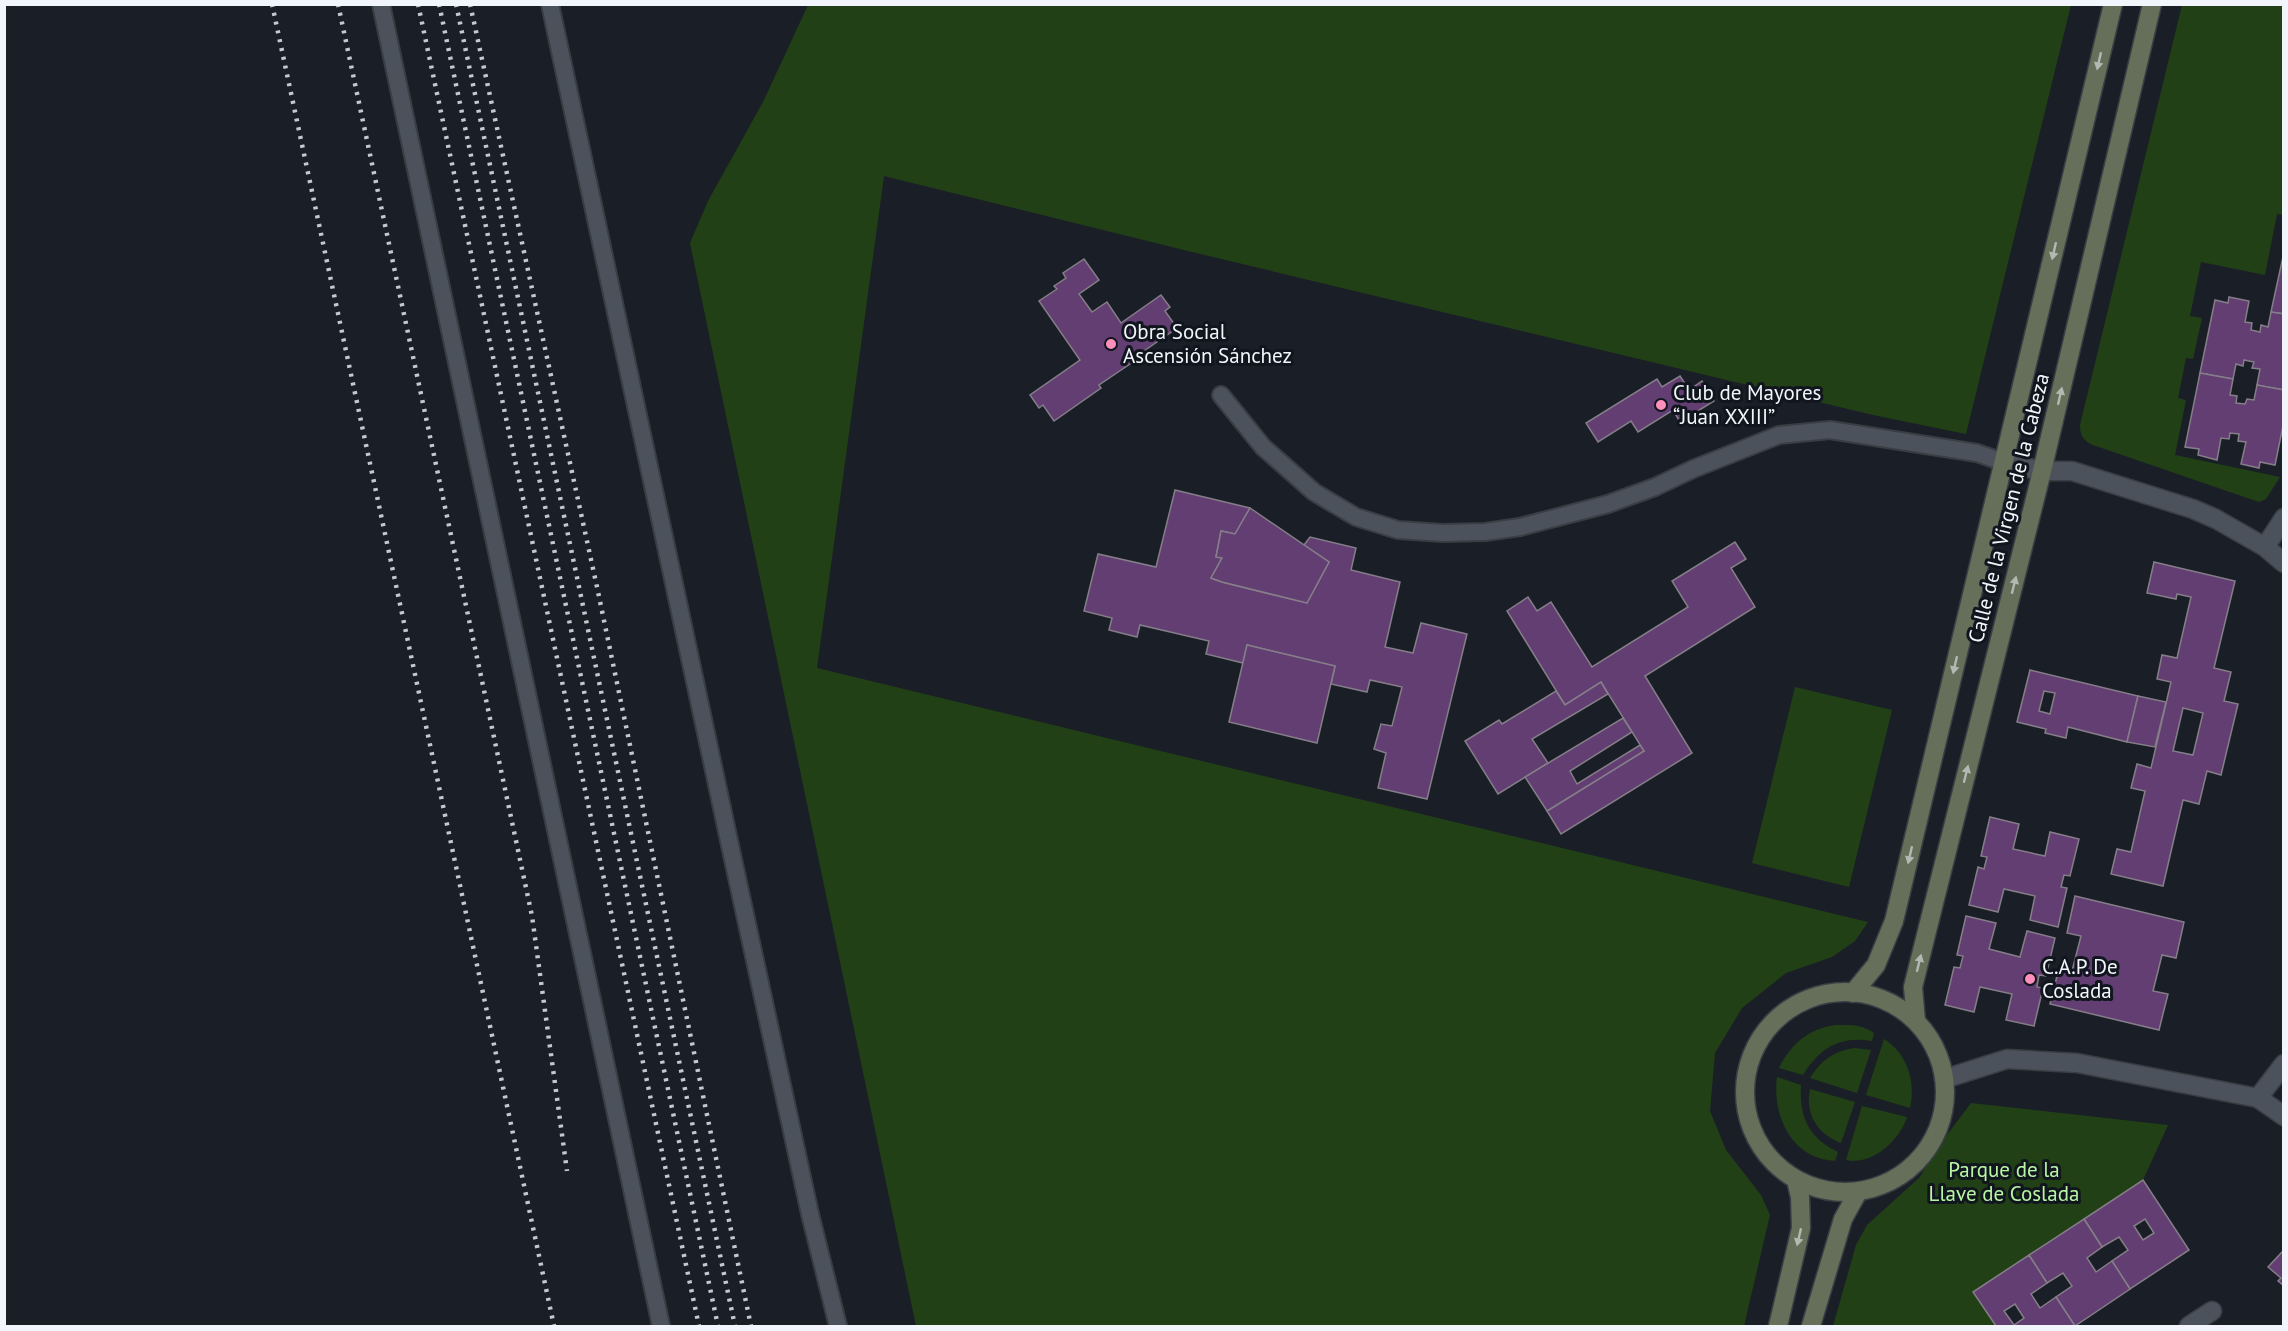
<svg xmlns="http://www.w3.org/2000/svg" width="2288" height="1331" viewBox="0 0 2288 1331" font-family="'PT Sans',sans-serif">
<rect width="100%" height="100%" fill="#1a1f27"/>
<!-- green -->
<g fill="#224016">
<path d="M808,5h1263l-105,429 -93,-19 -685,-164 -304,-75 -67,492 1051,254 -13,19 -23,16 -46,16 -44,35 -27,45 -5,58 16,39 35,45 9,20 -26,111h-828l-226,-1083 18,-42 55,-99z"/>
<path d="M2182,5h101l-1,210 -5,-1 -12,61 -64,-13 -11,54 12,2 -9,41 -7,-1 -8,40 8,2 -11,55 105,22 -14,22 -7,3 -166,-57c-10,-4 -13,-10 -13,-20z"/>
<path d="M1795,687l97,23 -43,177 -97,-24z"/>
<path d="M1835,1025c15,0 26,-1 39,8l-2,8c-33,-5 -51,6 -69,34l-24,-7c12,-24 29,-39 56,-43z"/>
<path d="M1884,1039c23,14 32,43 26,69l-44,-13z"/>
<path d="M1855,1048l16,2 -14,43 -47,-15c10,-17 25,-28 45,-30z"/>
<path d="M1777,1077l24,8c-2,33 8,53 37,67l-3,9c-44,-2 -63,-46 -58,-84z"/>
<path d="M1810,1089l45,13 -14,41c-24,-9 -36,-29 -31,-54z"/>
<path d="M1971,1103l197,22 -25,55 -169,112 22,34h-163l23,-81 11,-20 53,-48 14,-25z"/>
<path d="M1862,1106l45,11c-7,23 -35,49 -61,43z"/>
</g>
<!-- building -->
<g fill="#623e73" stroke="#857e88" stroke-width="1.5" fill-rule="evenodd">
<path d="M2284,252v62l-13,-2z"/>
<path d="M1084,259l15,21 -20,14 13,18 15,-10 14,21 40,-28 9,12 -5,4 12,17 -46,32 2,2 -34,23 2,3 -47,33 -11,-16 -4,3 -9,-13 50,-35 -41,-59 18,-12 -3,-3 12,-8 -3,-5z"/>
<path d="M2229,297l20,4 -4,21 7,1 -1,7 9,2 1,-7 7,2 3,-15 13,2v76l-27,-5 3,-16 -8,-1 2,-6 -10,-2 -1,6 -7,-2 -3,15 -33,-6 15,-73 13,3z"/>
<path d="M2200,373l33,6 -3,16 7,1 -1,7 9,1 2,-5 7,1 3,-15 27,5v31l-9,44 -15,-3 -1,6 -18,-4 5,-22 -8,-1 1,-7 -9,-1 -1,6 -8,-1 -4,22 -19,-5 1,-6 -14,-2z"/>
<path d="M1680,376l9,14 13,-9 12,20 -34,21 -7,-12 -35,22 -7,-11 -33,21 -12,-19 71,-44 5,8z"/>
<path d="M1175,490l75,18 -15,26 -14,-3 -5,26 6,1 -11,20 11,4 85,21 22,-41 -25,-17 6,-8 46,11 -5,22 49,12 -15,65 28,6 8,-30 46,11 -40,165 -49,-11 8,-35 -12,-4 7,-25 11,2 10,-39 -32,-7 -3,12 -36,-8 4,-18 -88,-21 -4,18 -37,-9 3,-13 -69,-16 -3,12 -28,-7 3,-12 -28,-7 14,-57 58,13z"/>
<path d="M1250,508l79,54 -22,41 -85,-21 -11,-4 11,-20 -6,-1 5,-26 14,3z"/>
<path d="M1735,542l11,17 -15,9 24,39 -110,69 47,77 -131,81 -14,-23 97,-60 -43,-69 -36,23 -58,-94 21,-14 9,14 14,-9 41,65 96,-60 -16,-26z"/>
<path d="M2154,562l81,19 -21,87 17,4 -7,29 14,3 -17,71 -14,-4 -8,33 -16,-4 -20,86 -52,-12 6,-25 14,3 14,-61 -14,-3 6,-24 14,4 20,-86 -14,-3 5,-24 15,3 14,-61 -14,-3 -1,5 -29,-6zM2183,708l20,5 -10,42 -20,-4z"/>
<path d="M1247,645l88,21 -18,77 -88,-21z"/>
<path d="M2030,670l108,26 -11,46 -59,-15 -2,11 -21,-5 1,-4 -29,-7zM2044,691l11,2 -5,21 -11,-3z"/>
<path d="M1601,682l7,12 -76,45 16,24 -50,31 -33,-53 34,-21 3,4 54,-33 9,14z"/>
<path d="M2138,696l28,6 -11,45 -28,-5z"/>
<path d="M1623,718l9,14 -62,39 7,13 63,-39 4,6 -97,60 -22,-34z"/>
<path d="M1990,817l29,7 -6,25 32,7 5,-24 29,7 -9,37 -6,-1 -3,12 6,1 -9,39 -28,-7 5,-24 -31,-7 -6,23 -29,-7 9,-38 6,2 3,-12 -6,-1z"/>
<path d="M2075,896l109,26 -8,36 -14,-3 -9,36 15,3 -9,36 -109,-26 9,-36 13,3 9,-35 -14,-3z"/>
<path d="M1966,916l30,7 -7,26 31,8 7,-26 28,7 -9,38 -7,-1 -2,12 6,1 -9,38 -28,-6 6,-26 -32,-7 -6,25 -29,-7 9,-38 6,1 3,-12 -6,-1z"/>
<path d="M2143,1180l46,70 -59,39 -18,-28 16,-11 -9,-13 -17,10 -18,-28zM2145,1219l9,14 -11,7 -9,-14z"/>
<path d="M2084,1219l18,28 -15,11 9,14 16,-11 18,28 -55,37 -19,-29 16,-11 -9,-13 -16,10 -18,-28z"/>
<path d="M2284,1250v36l-6,-5 3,-3 -13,-11z"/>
<path d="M2029,1255l18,28 -16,11 9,14 16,-11 19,29h-79l-23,-34zM2015,1304l9,14 -10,7 -10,-14z"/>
</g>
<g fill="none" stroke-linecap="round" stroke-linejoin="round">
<!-- service casing -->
<g stroke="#393d44" stroke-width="20">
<g id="service">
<path d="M381,4l280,1322"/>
<path d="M550,4l181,846 79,364 28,112"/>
<path d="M1221,395l42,52 51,45 42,25 42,13 45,3 42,-1 35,-5 88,-23 47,-17 38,-18 86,-34 51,-5 147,23 26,9"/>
</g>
</g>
<!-- minor casing -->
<g stroke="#393d44" stroke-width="21">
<g id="minor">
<path d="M2003,462l39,9h30l121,38 23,10 49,28 19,16"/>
<path d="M2265,547l19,-29"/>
<path d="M1944,1079l63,-20 70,4 181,35 26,18"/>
<path d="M2258,1098l26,-34"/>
<path d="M2189,1326l23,-15"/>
</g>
</g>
<!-- secondary casing -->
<g stroke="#393d44" stroke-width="21">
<g id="secondary">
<circle cx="1845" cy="1092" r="100"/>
<path d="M1853,993l23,-28 18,-44 219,-917"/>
<path d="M1916,1021l-3,-34 129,-516 110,-467"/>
<path d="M1778,1326l23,-98 -1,-31 -4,-17"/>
<path d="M1811,1326l32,-107 15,-27"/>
</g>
</g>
<!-- service -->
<use href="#service" stroke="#4c525c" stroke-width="16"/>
<!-- minor -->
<use href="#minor" stroke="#4c525c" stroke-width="18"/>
<!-- secondary -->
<use href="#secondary" stroke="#656f59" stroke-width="18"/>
<!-- rail -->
<g stroke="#c5c9cf" stroke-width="4.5" stroke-dasharray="3 6" stroke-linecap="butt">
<path d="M272,4l282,1322"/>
<path d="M338,4l194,912 35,255"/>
<path d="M418,4l281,1322"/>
<path d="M439,4l279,1322"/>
<path d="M456,4l279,1322"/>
<path d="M470,4l127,583 154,739"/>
</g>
</g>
<!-- one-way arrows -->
<defs><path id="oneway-solid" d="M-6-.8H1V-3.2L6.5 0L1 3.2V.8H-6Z" transform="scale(1.5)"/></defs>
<g fill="#b3b9b2">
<use href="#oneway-solid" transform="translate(2099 61) rotate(103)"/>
<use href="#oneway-solid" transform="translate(2054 251) rotate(103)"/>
<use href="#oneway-solid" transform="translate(2060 396) rotate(-77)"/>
<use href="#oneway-solid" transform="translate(2014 585) rotate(-76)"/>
<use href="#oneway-solid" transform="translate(1955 665) rotate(103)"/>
<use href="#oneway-solid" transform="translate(1966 774) rotate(-76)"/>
<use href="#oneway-solid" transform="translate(1910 855) rotate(103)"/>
<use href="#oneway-solid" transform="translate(1919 963) rotate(-76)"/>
<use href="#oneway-solid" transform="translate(1799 1237) rotate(103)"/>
</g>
<!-- markers -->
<g fill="#fe8ebb" stroke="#11161e" stroke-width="2">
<circle cx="1111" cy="344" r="6"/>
<circle cx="1661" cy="405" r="6"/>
<circle cx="2030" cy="979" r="6"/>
</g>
<g text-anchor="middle" stroke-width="6" stroke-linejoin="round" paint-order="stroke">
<!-- poi labels -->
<g font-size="21" fill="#f2f5fb" stroke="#11161e" text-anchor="start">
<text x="1123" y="339">Obra Social<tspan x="1123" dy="24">Ascensión Sánchez</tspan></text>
<text x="1673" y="400">Club de Mayores<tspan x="1673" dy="24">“Juan XXIII”</tspan></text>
<text x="2042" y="974">C.A.P. De<tspan x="2042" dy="24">Coslada</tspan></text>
</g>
<!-- street labels -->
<g font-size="21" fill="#f2f5fb" stroke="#11161e">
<text transform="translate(2009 508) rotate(-76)" y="7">Calle de la Virgen de la Cabeza</text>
</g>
<!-- park labels -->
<g font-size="21" fill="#b8f6a3" stroke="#11161e">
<text x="2004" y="1177">Parque de la<tspan x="2004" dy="24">Llave de Coslada</tspan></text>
</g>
</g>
<!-- border -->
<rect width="2288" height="1331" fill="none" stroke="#f2f5fb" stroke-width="12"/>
</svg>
